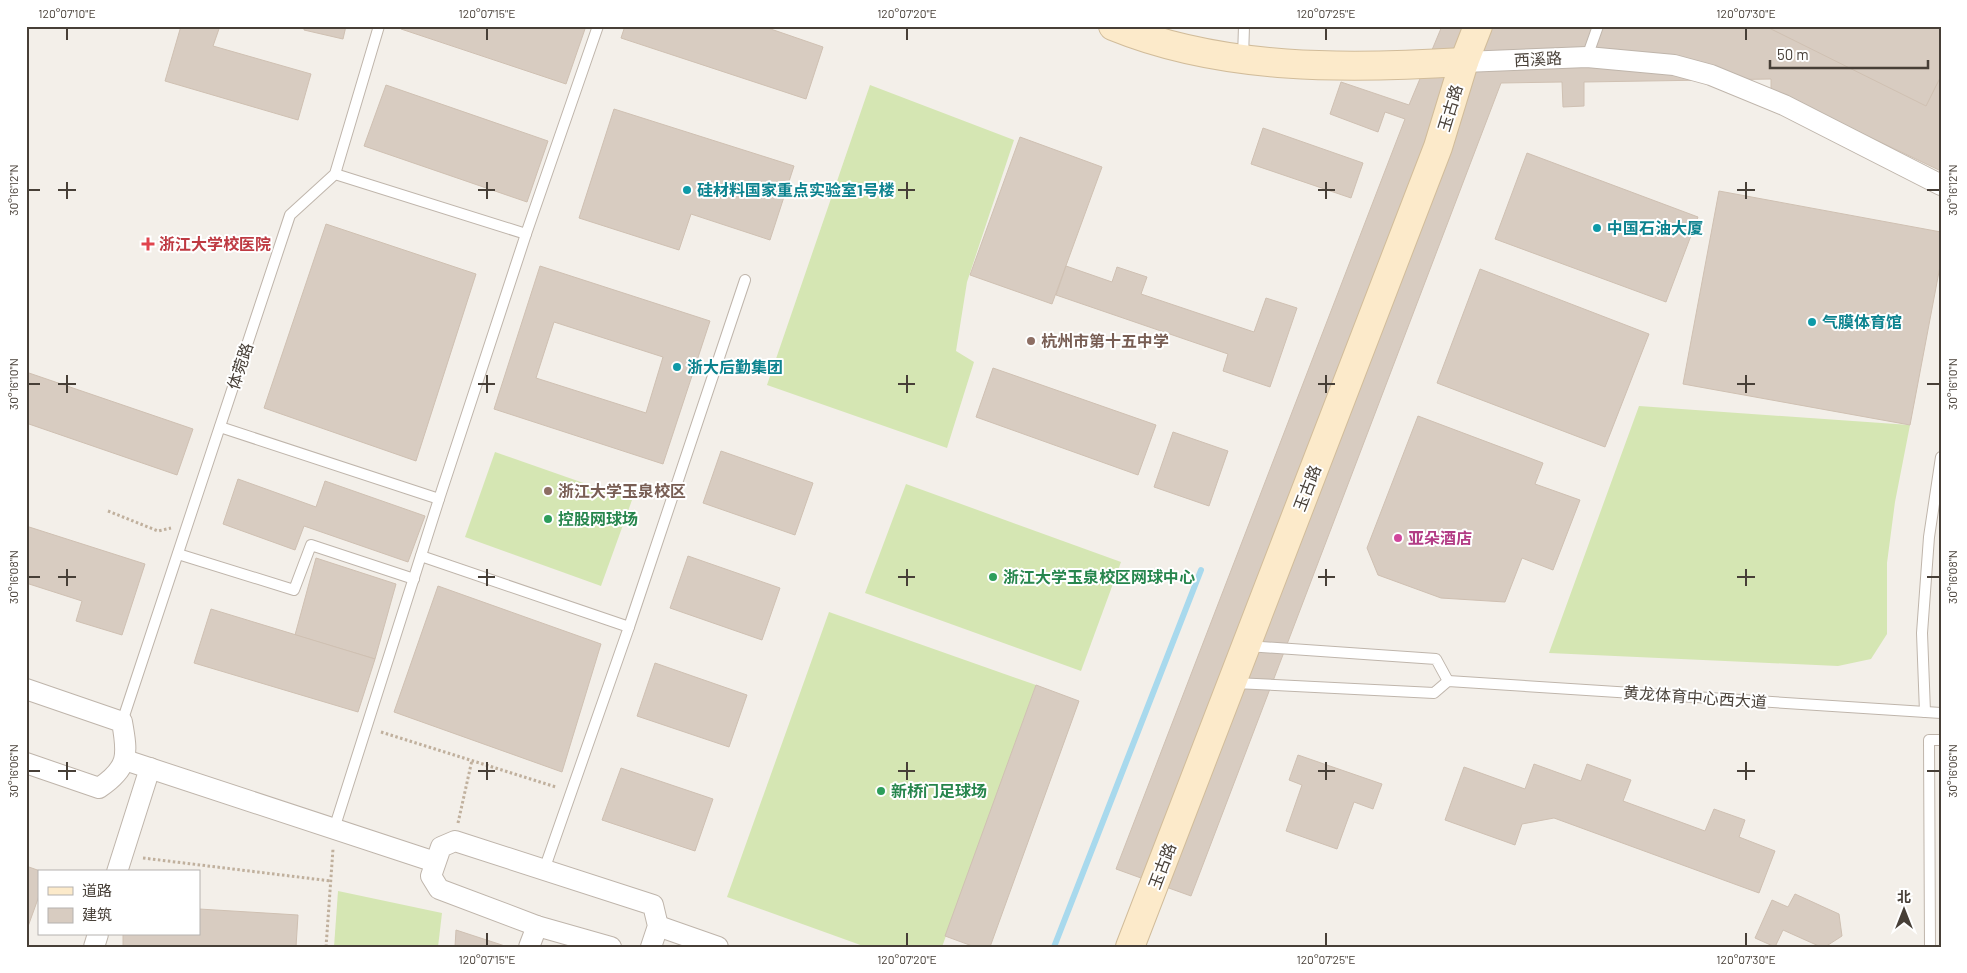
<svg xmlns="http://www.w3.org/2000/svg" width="1967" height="973" viewBox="0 0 1967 973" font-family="Barlow,'Noto Sans SC',sans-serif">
<rect width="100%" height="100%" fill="#f3efe9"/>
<!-- garden -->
<g fill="#d5e6b3">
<path d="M870,85l144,55 -47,142 -11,69 18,11 -27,86 -180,-63z"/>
<path d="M1639,406l271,19 -15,77 -8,61v71l-16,25 -33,7 -289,-13z"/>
<path d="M495,452l137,48 -31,86 -136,-49z"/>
<path d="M906,484l215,78 -40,109 -216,-78z"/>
<path d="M829,612l207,73 -94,262h-76l-139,-50z"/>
<path d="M338,891l104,22 -4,34h-104z"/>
</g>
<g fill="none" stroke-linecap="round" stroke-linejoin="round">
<!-- stream -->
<path stroke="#a8d9ed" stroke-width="6" d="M1054,947l147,-377"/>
</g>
<!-- building -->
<g fill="#d8ccc1" stroke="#cfc0b2" fill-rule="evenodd">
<path d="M181,26h39l-7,20 98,28 -13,46 -133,-39z"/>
<path d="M304,26h42l-3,13 -39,-9z"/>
<path d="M402,26h184l-20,58 -165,-55z"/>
<path d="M625,26h137l61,21 -17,52 -185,-61z"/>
<path d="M1442,26h499v145l-149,-71 -21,-7v-14l-187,3v24l-21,1 -1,-25 -61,1 -310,813 -75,-27 289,-750 -20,-7 -7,20 -48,-18 11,-32 68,23z"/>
<path d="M1765,26h176v50l-15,30z"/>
<path d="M386,85l162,56 -21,61 -163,-56z"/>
<path d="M614,109l180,57 -24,74 -79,-26 -12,36 -100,-32z"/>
<path d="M1263,128l100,35 -12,35 -100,-34z"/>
<path d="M1020,137l82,30 -50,137 -82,-29z"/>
<path d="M1527,153l171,64 -32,85 -171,-63z"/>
<path d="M1719,191l222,41v29l-31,164 -227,-41z"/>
<path d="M326,224l150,50 -60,187 -152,-53z"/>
<path d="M540,266l170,55 -47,143 -169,-55zM554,322l109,35 -17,56 -110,-35z"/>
<path d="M1066,266l46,16 5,-15 30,10 -6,17 113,38 12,-34 31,10 -27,79 -47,-16 5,-17 -172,-59z"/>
<path d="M1480,269l169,65 -44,113 -168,-64z"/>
<path d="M993,368l163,57 -18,50 -162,-58z"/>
<path d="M26,372l167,57 -16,46 -151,-52z"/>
<path d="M1418,416l125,47 -8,21 45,16 -27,70 -31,-12 -17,44 -64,-4 -63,-23 -11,-27z"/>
<path d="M1173,432l55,19 -19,55 -55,-19z"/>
<path d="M721,451l92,32 -18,52 -92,-32z"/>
<path d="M238,479l78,28 9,-26 100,35 -17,46 -104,-36 -9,24 -72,-26z"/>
<path d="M26,526l119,38 -23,71 -46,-14 6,-20 -56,-18z"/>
<path d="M688,556l92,32 -18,52 -92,-32z"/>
<path d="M316,558l80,26 -21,75 -80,-24z"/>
<path d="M438,586l163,58 -39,128 -168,-60z"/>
<path d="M211,609l164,50 -17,53 -164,-49z"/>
<path d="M655,663l92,32 -18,52 -92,-31z"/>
<path d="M1036,685l43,16 -89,246h-15l-30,-11z"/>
<path d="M1298,755l84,29 -9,25 -19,-7 -17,47 -51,-18 16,-46 -13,-5z"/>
<path d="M1534,764l47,17 6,-17 44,16 -8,21 82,30 9,-22 31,11 -6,17 36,14 -16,42 -205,-75 -32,6 -7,21 -70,-25 19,-53 61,22z"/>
<path d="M621,768l92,31 -18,52 -93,-31z"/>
<path d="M26,866l17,6h-4v24l-13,36z"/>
<path d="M1795,894l44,20 3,22 -17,11h-4l-38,-17 -8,17 -20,-9 17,-38 16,7z"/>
<path d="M199,909l99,6 -2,32h-173v-13h76z"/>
<path d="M456,930l52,17h-53z"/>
</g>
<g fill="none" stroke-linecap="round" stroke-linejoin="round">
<!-- lane casing -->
<g stroke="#bfb5ab" stroke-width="12">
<g id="lane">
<path d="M1587,57l11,-31"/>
<path d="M1243,58l1,-32"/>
<path d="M335,174l191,60"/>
<path d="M220,427l219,72 -105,330"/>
<path d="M439,499l87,-265 72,-208"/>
<path d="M178,554l116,36 17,-45 103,34"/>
<path d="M421,556l208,71 -85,243"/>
<path d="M629,627l116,-347"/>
<path d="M1247,646l189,13 12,22"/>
<path d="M1235,683l199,10 14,-12 493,32"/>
<path d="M1925,712l-3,-79 7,-96 12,-80"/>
<path d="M122,722l168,-507 45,-41 44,-148"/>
<path d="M1930,947l-1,-207h12"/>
</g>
</g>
<!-- street casing -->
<g stroke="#bfb5ab" stroke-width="22">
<g id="street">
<path d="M1464,62l123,-5 87,8 37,10 73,30 157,80"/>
<path d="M26,689l96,33c6,33 7,46 -23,66l-73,-25"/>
<path d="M125,760l310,102"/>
<path d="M117,872l33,-104"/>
<path d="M658,926l60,21"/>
<path d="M94,947l4,-13"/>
<path d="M529,947l8,-21"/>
<path d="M611,947l-74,-21 -98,-37 -8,-13 10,-29 14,-6 198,64 5,21 -7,21"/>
</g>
</g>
<!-- secondary casing -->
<g stroke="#d1bc9a" stroke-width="30">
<g id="secondary">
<path d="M1113,26c110,45 235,43 351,36"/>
<path d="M1130,947l308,-800 26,-85 14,-36"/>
</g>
</g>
<!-- path -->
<g stroke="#c0b09d" stroke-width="3" stroke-dasharray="2.5 2.5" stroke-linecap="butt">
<path d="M108,511l50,20 13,-3"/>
<path d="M381,732l175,55"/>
<path d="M458,823l14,-63"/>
<path d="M143,858l188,23"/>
<path d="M326,947l7,-98"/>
</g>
<!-- lane -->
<use href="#lane" stroke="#fff" stroke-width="10"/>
<!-- street -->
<use href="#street" stroke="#fff" stroke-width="20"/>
<!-- secondary -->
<use href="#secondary" stroke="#fceaca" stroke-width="28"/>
</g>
<!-- ticks -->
<path fill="none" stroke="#473f37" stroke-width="2" d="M67,28v12M487,28v12M907,28v12M1326,28v12M1746,28v12M67,182v17M487,182v17M907,182v17M1326,182v17M1746,182v17M28,190h12M58,190h18M478,190h17M898,190h17M1318,190h17M1737,190h18M1927,190h13M67,375v18M487,375v18M907,375v18M1326,375v18M1746,375v18M28,384h12M58,384h18M478,384h17M898,384h17M1318,384h17M1737,384h18M1927,384h13M67,569v17M487,569v17M907,569v17M1326,569v17M1746,569v17M28,577h12M58,577h18M478,577h17M898,577h17M1318,577h17M1737,577h18M1927,577h13M67,762v18M487,762v18M907,762v18M1326,762v18M1746,762v18M28,771h12M58,771h18M478,771h17M898,771h17M1318,771h17M1737,771h18M1927,771h13M487,933v13M907,933v13M1326,933v13M1746,933v13"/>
<!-- markers -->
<g fill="#0f9aa8" stroke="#fff" stroke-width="2">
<circle cx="687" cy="190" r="5"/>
<circle cx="1597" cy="228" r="5"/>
<circle cx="1812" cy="322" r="5"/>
<circle cx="677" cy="367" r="5"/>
</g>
<path fill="#e0444e" stroke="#fff" stroke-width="2" d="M145.5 236.5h5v5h5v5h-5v5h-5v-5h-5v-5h5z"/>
<g fill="#8d6e63" stroke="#fff" stroke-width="2">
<circle cx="1031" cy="341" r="5"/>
<circle cx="548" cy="491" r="5"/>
</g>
<g fill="#2e9e5b" stroke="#fff" stroke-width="2">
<circle cx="548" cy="519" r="5"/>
<circle cx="993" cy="577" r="5"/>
<circle cx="881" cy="791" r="5"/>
</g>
<circle fill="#d1479c" stroke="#fff" stroke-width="2" cx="1398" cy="538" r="5"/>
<g text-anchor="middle" stroke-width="4" stroke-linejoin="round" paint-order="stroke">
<!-- street labels -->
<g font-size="16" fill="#473f37" stroke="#fff">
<text transform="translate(1538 59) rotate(-3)" y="6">西溪路</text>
<text transform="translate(1450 108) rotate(-73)" y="6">玉古路</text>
<text transform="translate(240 366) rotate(-72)" y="6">体菀路</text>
<text transform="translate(1307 488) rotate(-69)" y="6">玉古路</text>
<text transform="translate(1695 697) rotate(4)" y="6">黄龙体育中心西大道</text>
<text transform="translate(1162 866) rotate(-69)" y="6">玉古路</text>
</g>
<!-- culture labels -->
<g font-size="16" font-weight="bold" fill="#0d838f" stroke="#fff" text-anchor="start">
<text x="697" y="196">硅材料国家重点实验室1号楼</text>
<text x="1607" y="234">中国石油大厦</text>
<text x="1822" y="328">气膜体育馆</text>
<text x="687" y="373">浙大后勤集团</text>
</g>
<!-- health labels -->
<g font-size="16" font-weight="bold" fill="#be3a42" stroke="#fff" text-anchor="start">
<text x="159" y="250">浙江大学校医院</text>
</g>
<!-- education labels -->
<g font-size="16" font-weight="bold" fill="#785e54" stroke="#fff" text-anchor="start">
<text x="1041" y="347">杭州市第十五中学</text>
<text x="558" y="497">浙江大学玉泉校区</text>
</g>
<!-- leisure labels -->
<g font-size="16" font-weight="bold" fill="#27864d" stroke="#fff" text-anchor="start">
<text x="558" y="525">控股网球场</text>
<text x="1003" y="583">浙江大学玉泉校区网球中心</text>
<text x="891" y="797">新桥门足球场</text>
</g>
<!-- hotel labels -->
<g font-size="16" font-weight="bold" fill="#b23c85" stroke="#fff" text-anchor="start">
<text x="1408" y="544">亚朵酒店</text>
</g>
</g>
<!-- border -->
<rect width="1967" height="973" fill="none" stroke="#ffffff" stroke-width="55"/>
<!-- legend -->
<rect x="38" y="870" width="162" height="65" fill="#ffffff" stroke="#b5b2af"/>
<rect x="48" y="887" width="25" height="8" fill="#fceaca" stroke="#b5b2af"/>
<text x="82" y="896" font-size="15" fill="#473f37">道路</text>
<rect x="48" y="908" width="25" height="15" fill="#d8ccc1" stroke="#b5b2af"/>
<text x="82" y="920" font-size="15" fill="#473f37">建筑</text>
<!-- north arrow -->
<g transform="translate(1904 910)" stroke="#ffffff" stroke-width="4" paint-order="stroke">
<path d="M0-4L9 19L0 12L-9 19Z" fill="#473f37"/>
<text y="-8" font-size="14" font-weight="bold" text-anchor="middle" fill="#473f37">北</text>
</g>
<!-- scale -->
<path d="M1770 60v8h158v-8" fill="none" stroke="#473f37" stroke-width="2.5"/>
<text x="1777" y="60" font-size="15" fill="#473f37" stroke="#ffffff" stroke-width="4" paint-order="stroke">50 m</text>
<rect x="28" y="28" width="1912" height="918" fill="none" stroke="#473f37" stroke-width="2"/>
<g font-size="12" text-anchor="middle" fill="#473f37">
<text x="67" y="18">120°07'10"E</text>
<text x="487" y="18">120°07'15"E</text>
<text x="907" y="18">120°07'20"E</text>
<text x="1326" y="18">120°07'25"E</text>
<text x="1746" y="18">120°07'30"E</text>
<text transform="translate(14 190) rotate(-90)" y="4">30°16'12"N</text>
<text transform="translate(1953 190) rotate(-90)" y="4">30°16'12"N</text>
<text transform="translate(14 384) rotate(-90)" y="4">30°16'10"N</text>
<text transform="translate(1953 384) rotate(-90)" y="4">30°16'10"N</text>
<text transform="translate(14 577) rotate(-90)" y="4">30°16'08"N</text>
<text transform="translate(1953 577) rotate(-90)" y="4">30°16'08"N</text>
<text transform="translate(14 771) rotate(-90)" y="4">30°16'06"N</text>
<text transform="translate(1953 771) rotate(-90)" y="4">30°16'06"N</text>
<text x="487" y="964">120°07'15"E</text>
<text x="907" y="964">120°07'20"E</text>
<text x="1326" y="964">120°07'25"E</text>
<text x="1746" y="964">120°07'30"E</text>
</g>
</svg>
